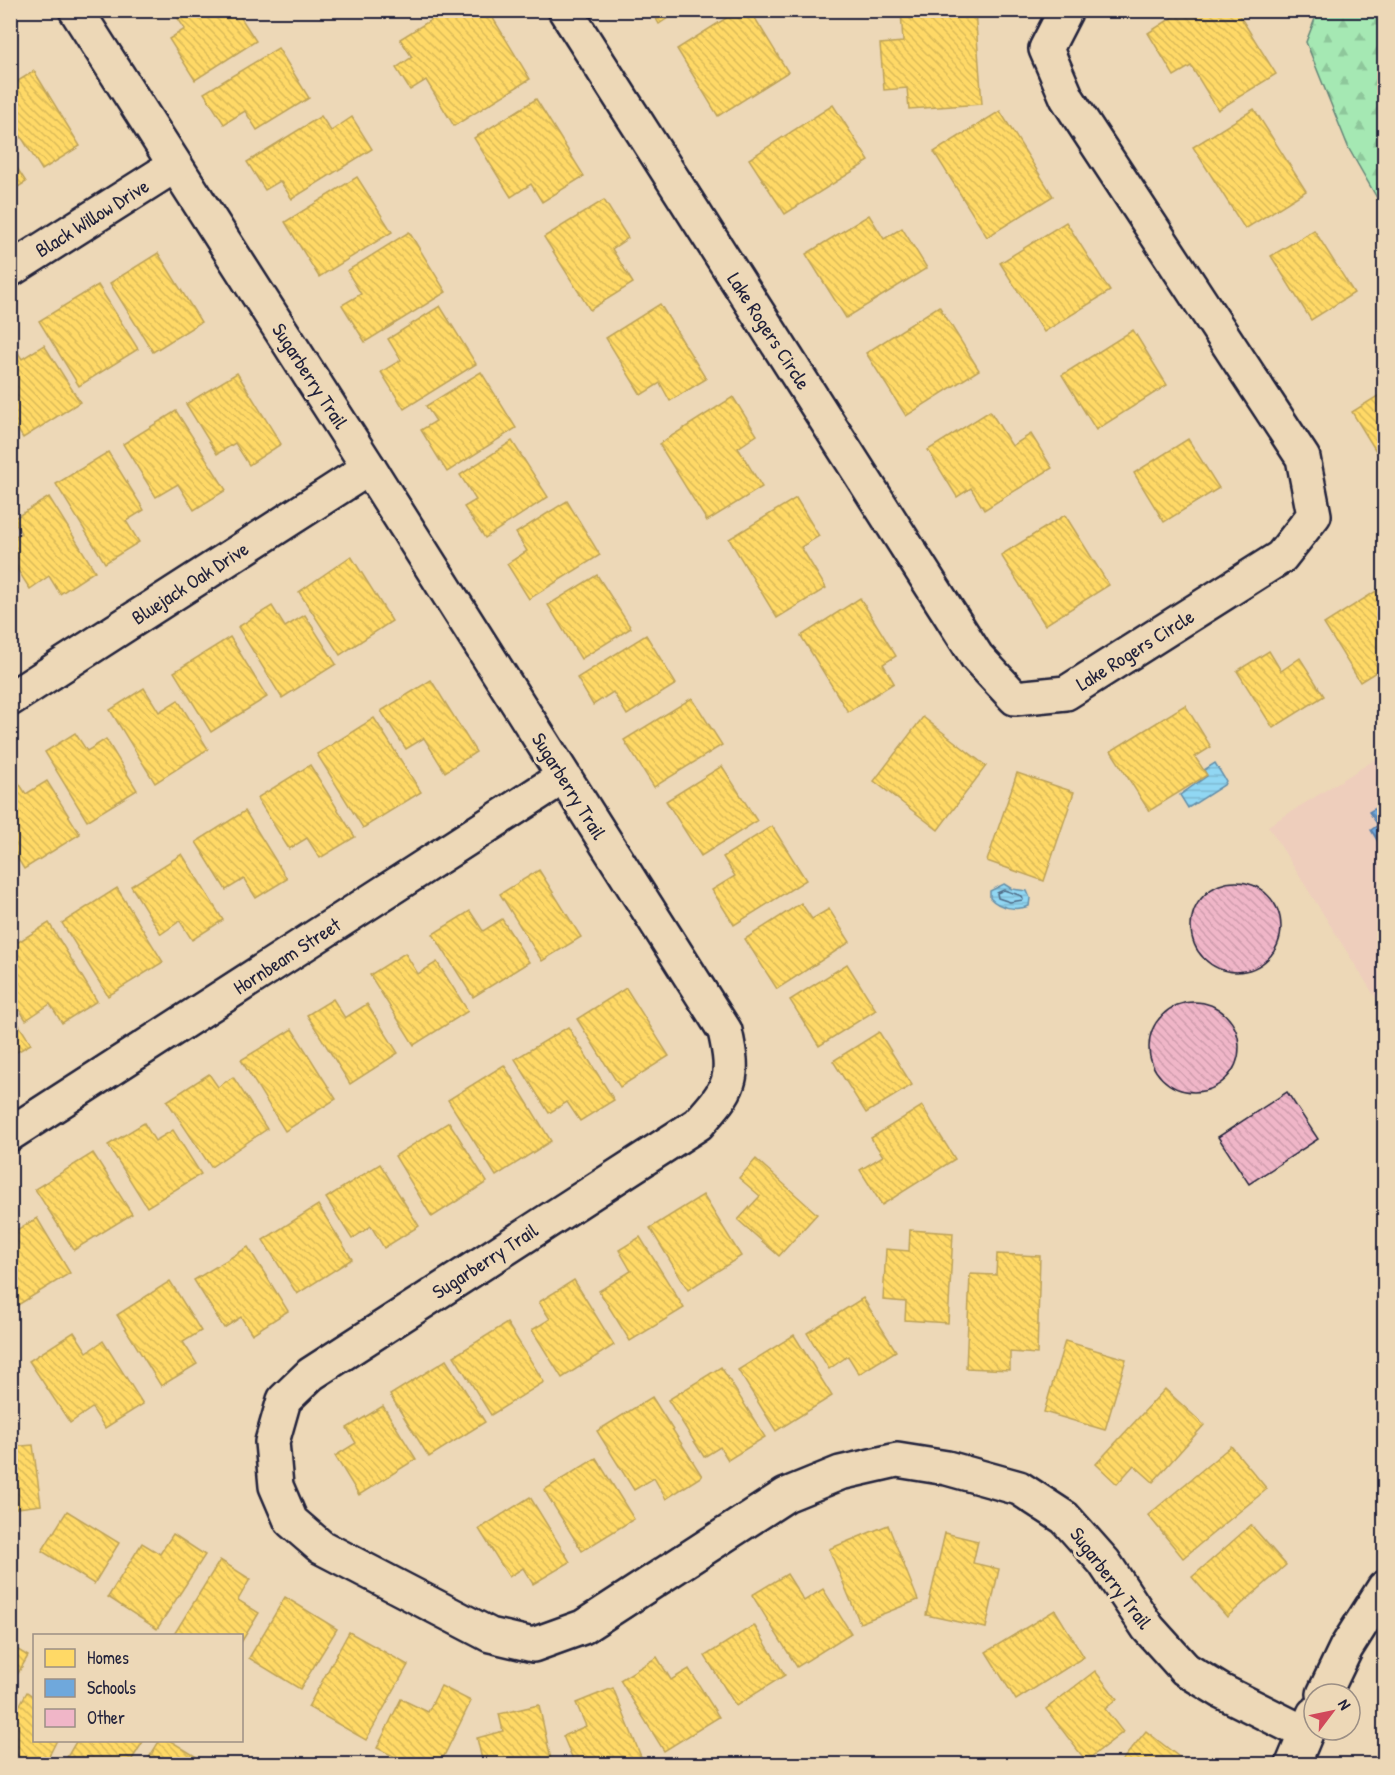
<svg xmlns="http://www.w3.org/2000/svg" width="1395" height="1775" viewBox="0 0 1395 1775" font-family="'Patrick Hand',sans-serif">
<defs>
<pattern id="forest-firs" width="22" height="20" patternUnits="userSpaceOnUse" patternTransform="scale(1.5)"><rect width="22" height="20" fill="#a5e8b3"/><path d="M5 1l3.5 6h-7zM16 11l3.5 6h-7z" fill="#8ec79b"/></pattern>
<pattern id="water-rules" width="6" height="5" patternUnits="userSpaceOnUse" patternTransform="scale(1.5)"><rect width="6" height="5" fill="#91d7f3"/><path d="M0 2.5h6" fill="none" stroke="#7db8d1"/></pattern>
<pattern id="homes-back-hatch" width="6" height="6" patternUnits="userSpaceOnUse" patternTransform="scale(1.5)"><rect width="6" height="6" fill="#ffd966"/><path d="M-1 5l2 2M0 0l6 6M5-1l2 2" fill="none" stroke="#daba59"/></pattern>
<pattern id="schools-back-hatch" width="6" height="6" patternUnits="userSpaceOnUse" patternTransform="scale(1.5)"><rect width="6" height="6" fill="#6fa8dc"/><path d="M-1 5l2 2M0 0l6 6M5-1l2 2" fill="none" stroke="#5b88b4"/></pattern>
<pattern id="building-back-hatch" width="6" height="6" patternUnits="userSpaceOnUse" patternTransform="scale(1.5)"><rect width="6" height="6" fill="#f0b6c8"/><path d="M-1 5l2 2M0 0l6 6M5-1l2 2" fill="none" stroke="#ce9cad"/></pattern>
</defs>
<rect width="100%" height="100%" fill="#edd8b7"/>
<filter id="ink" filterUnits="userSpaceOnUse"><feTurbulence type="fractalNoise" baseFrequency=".0167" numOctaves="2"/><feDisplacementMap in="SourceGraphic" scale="12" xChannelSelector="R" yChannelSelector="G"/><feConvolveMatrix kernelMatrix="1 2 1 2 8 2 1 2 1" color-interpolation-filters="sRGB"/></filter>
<g filter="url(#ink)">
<!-- built -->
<path fill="#eecebc" d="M1384,754v257l-116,-185z"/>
<!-- forest -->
<path fill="url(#forest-firs)" stroke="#648577" stroke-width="1.5" d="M1318,11h66v199l-35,-61 -43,-107z"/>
<!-- water -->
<g fill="url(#water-rules)" stroke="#658fa9" stroke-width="1.5">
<path d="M1215,763l11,18 -2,4 -36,23 -8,-13 27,-19 -3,-6z"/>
<path d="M1004,884l8,5 15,2 3,7 -1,8c-13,5 -30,2 -39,-8v-7z"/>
</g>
<!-- homes -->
<g fill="url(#homes-back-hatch)" stroke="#bda259" stroke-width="1.5">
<path d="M151,10h16l-11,8z"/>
<path d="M186,10h50l20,31 -61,39 -26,-41 16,-10 -8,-12z"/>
<path d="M447,10h41l42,69 -76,47 -28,-46 -16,10 -14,-22 16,-11 -12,-18z"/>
<path d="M651,10h29l-21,14z"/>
<path d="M739,10h11l38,62 -70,44 -41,-67z"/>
<path d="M975,10l7,94 -73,5 -2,-21 -23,2 -4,-46 23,-2 -2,-31z"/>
<path d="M1184,10h52l40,64 -58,36 -27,-44 -17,10 -26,-43z"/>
<path d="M10,27l7,11 -7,4z"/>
<path d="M278,48l31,50 -52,32 -12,-19 -21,13 -20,-31z"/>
<path d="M34,71l46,75 -38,24 -32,-51v-33z"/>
<path d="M536,99l48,77 -42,26 -11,-18 -20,13 -37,-59z"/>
<path d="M833,105l36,56 -84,53 -36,-55z"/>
<path d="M1254,109l52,82 -61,38 -52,-82z"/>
<path d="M1000,111l53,85 -66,41 -53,-85z"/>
<path d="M321,116l10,15 21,-14 20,32 -80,50 -12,-18 -15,9 -18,-28z"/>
<path d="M10,157l16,25 -16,10z"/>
<path d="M357,177l35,55 -73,45 -34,-55z"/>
<path d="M604,200l24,38 -16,11 21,34 -43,27 -46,-73z"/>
<path d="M869,215l15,24 18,-11 25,40 -81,50 -40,-64z"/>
<path d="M1066,222l44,69 -66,41 -44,-69z"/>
<path d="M1314,230l40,63 -43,27 -40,-64z"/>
<path d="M409,232l37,60 -81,50 -23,-37 19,-11 -14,-23z"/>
<path d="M158,253l43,69 -48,30 -43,-69z"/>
<path d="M98,285l40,64 -59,37 -40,-65z"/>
<path d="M660,304l46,75 -36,22 -10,-18 -19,12 -35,-57z"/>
<path d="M440,306l36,58 -72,45 -23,-37 20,-12 -13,-21z"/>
<path d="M939,306l40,64 -73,46 -40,-63z"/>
<path d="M1133,330l34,55 -71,45 -34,-55z"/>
<path d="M11,342l11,17 22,-14 36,57 -57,36 -13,-21z"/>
<path d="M481,372l35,56 -69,44 -26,-42 15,-9 -10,-15z"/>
<path d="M237,373l44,71 -32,21 -14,-22 -18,11 -31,-50z"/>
<path d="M1384,392v72l-32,-52z"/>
<path d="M733,397l24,38 -19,13 24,39 -55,34 -48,-77z"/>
<path d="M176,411l50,79 -32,20 -16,-26 -22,13 -33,-53z"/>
<path d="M990,411l22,35 19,-12 21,34 -68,42 -13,-22 -14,9 -29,-47z"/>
<path d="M1188,439l31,49 -55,34 -30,-49z"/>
<path d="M512,441l36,56 -63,41 -21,-31 12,-7 -16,-25z"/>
<path d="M108,452l36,58 -18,11 13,21 -34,21 -49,-79z"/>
<path d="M49,497l46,74 -35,23 -11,-18 -19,13 -20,-31v-19l11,-6 -8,-14z"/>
<path d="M796,498l23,38 -18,11 25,41 -49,30 -48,-79z"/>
<path d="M567,501l33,54 -71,44 -22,-35 20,-13 -11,-18z"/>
<path d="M1065,515l44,70 -64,40 -44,-70z"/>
<path d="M351,556l41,65 -52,34 -41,-63z"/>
<path d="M597,575l34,53 -50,31 -33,-54z"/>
<path d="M10,586l6,10 -6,3z"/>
<path d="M1384,586v81l-24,15 -36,-58z"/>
<path d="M860,598l36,58 -13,8 11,19 -46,29 -47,-76z"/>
<path d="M272,606l13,21 20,-12 31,49 -54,34 -44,-71z"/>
<path d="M646,635l30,49 -49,31 -14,-23 -20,13 -16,-27z"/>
<path d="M230,637l37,60 -56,35 -37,-60z"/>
<path d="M1269,651l12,20 19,-13 24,38 -51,32 -36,-57z"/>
<path d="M431,680l45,72 -31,20 -21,-34 -18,11 -25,-38z"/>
<path d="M144,688l15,24 19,-12 30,49 -53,34 -45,-73z"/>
<path d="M692,698l30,47 -68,42 -30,-47z"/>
<path d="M1185,705l26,42 -16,10 12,18 -58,36 -38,-60z"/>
<path d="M923,717l63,49 -48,64 -64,-49z"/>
<path d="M374,718l47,74 -58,36 -46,-74z"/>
<path d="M75,733l12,18 19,-12 31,51 -50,31 -42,-69z"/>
<path d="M310,765l45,72 -35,21 -13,-20 -18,11 -32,-51z"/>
<path d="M722,766l35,55 -56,35 -35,-55z"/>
<path d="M1017,773l57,19 -30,89 -57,-20z"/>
<path d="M13,774l13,20 21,-13 33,53 -56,35 -14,-23v-71z"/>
<path d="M245,811l42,68 -31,19 -12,-19 -18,11 -30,-48z"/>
<path d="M772,826l34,54 -72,45 -22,-35 23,-14 -12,-19z"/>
<path d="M182,854l41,66 -31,20 -12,-19 -19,13 -30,-48z"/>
<path d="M539,870l42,67 -39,24 -42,-67z"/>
<path d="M117,888l46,74 -55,34 -46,-73z"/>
<path d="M801,903l11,16 17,-10 21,33 -73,47 -32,-50z"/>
<path d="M470,911l13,20 19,-12 27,43 -56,35 -40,-63z"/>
<path d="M49,923l48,78 -35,22 -12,-19 -24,16 -16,-25v-48z"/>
<path d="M405,953l13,21 19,-12 31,49 -54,34 -44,-70z"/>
<path d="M847,964l29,46 -57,36 -29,-46z"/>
<path d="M626,988l43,68 -49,31 -43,-68z"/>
<path d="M333,999l12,19 22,-14 31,49 -48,31 -43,-69z"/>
<path d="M10,1011l21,33 -21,12z"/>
<path d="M568,1027l46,73 -34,21 -13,-19 -18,11 -34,-54z"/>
<path d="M292,1029l44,70 -51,32 -44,-71z"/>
<path d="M879,1032l33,53 -46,28 -33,-52z"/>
<path d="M504,1065l47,76 -55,35 -48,-76z"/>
<path d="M209,1074l9,13 15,-10 34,52 -56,38 -44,-66z"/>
<path d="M922,1106l33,53 -73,46 -22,-35 23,-14 -12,-18z"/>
<path d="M449,1122l38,60 -55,35 -37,-61z"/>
<path d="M144,1123l11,18 18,-11 28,44 -54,33 -39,-62z"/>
<path d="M93,1153l39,61 -58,36 -39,-61z"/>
<path d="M756,1159l61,55 -38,42 -41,-36 22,-24 -21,-18z"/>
<path d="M380,1164l39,62 -35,22 -13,-22 -19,13 -26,-41z"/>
<path d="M703,1195l38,61 -53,34 -38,-62z"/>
<path d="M318,1205l34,54 -55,35 -34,-54z"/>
<path d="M37,1218l33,55 -57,35 -3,-4v-80l5,7z"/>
<path d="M910,1230l43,3 -5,90 -43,-3 1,-18 -23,-2 3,-51 23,2z"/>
<path d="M640,1237l44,71 -54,33 -31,-50 32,-20 -12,-21z"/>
<path d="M248,1247l40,64 -36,23 -11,-17 -17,11 -30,-48z"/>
<path d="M997,1254l43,2 -3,98 -27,-2v18l-44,-2 4,-94 26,1z"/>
<path d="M574,1280l40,65 -52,33 -30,-48 18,-11 -11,-17z"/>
<path d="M170,1281l31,50 -18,11 14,22 -36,22 -44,-71z"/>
<path d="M863,1298l33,53 -37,23 -11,-18 -19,13 -22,-36z"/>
<path d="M507,1323l37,59 -53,33 -37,-59z"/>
<path d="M74,1332l13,20 16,-11 40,63 -38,24 -13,-20 -22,15 -41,-62z"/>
<path d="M794,1335l38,61 -56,35 -38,-61z"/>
<path d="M1065,1341l61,18 -21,71 -61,-18z"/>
<path d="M446,1360l39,62 -56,35 -39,-62z"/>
<path d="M721,1367l44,70 -37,23 -8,-13 -16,10 -36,-57z"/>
<path d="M1165,1389l39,36 -51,57 -19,-17 -17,19 -21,-20z"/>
<path d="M652,1397l50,79 -36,23 -12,-21 -20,12 -37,-59z"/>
<path d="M383,1406l33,53 -57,36 -24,-39 21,-13 -9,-15z"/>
<path d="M33,1445l8,60 -31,4v-62z"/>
<path d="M1231,1446l36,43 -84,69 -35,-43z"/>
<path d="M596,1458l38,61 -52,32 -38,-61z"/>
<path d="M530,1497l40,65 -37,22 -10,-16 -14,9 -30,-48z"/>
<path d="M67,1511l52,32 -25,41 -52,-33z"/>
<path d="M888,1525l30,75 -58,23 -31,-74z"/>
<path d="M1251,1525l35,40 -59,52 -35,-40z"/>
<path d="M945,1533l33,8 -5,22 26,6 -13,59 -60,-13z"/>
<path d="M173,1534l32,21 -48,74 -49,-32 34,-54 18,11z"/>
<path d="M220,1560l30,19 -12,21 21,13 -17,28v-5h-69z"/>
<path d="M787,1574l17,27 19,-12 28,44 -54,34 -45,-72z"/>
<path d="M285,1597l52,32 -37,60 -51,-31z"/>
<path d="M1055,1610l29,47 -68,43 -30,-48z"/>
<path d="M754,1625l31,50 -49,31 -31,-50z"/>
<path d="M349,1632l59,33 -42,75 -58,-33z"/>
<path d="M10,1645l18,11 -18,31z"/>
<path d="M657,1657l14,23 18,-11 30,48 -55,34 -44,-71z"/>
<path d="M1095,1671l22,28 -12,10 18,23 -37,29 -40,-52z"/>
<path d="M441,1686l30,15 -31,63h-31l-32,-16 24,-49 27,13z"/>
<path d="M613,1688l31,76h-69l-12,-28 23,-10 -10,-23z"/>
<path d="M27,1692l7,5v43h23l-12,24h-20l-15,-8v-34z"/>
<path d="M539,1705l13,59h-69l-6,-26 26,-7 -4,-17z"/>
<path d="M1146,1731l42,33h-69z"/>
<path d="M77,1740h67l-15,24h-53l-10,-5z"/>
<path d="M160,1740h9l39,24h-63z"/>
</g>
<!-- schools -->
<path fill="url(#schools-back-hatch)" stroke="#5880ac" stroke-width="1.5" d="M1384,803v49l-13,-22 7,-5 -9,-13z"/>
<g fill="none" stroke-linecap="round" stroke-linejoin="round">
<!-- shore -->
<path stroke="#4e6a85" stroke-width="1.5" d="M1004,890l18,6 1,4 -13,2 -12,-4 -1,-5z"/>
</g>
<!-- building -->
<g fill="url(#building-back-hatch)" stroke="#22223b" stroke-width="1.5">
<circle cx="1236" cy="927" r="45"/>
<circle cx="1194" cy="1047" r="45"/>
<path d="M1287,1092l31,47 -69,45 -31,-47z"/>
</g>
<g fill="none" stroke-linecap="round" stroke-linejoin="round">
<!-- minor casing -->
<g stroke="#22223b" stroke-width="38">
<g id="minor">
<path d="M76,10l293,458 356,563c11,49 6,56 -27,93l-387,250 -27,26 -12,42 4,44 15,35 30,26 169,88 43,10 50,-18 203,-132 54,-22 57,-13 50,8 72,20 46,30 39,44 44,66 37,41 36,22 84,42"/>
<path d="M565,10l412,647 38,41 51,-5 215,-136 33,-42 -11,-57 -236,-360 -21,-49 20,-39"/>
<path d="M10,270l164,-104"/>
<path d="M10,699l359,-231"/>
<path d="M10,1134l553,-357"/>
<path d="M1324,1694l22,-46 38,-60"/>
<path d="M1293,1764l21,-50"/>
</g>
</g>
<!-- minor -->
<use href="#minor" stroke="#edd8b7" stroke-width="33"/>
</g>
</g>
<g text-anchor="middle" stroke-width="6" stroke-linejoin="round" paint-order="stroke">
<!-- street labels -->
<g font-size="20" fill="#22223b" stroke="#edd8b7">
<text transform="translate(92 218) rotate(-32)" y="7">Black Willow Drive</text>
<text transform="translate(769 331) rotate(57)" y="7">Lake Rogers Circle</text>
<text transform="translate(310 376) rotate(57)" y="7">Sugarberry Trail</text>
<text transform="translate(190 583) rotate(-33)" y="7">Bluejack Oak Drive</text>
<text transform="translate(1135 650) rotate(-32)" y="7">Lake Rogers Circle</text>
<text transform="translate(569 786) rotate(58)" y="7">Sugarberry Trail</text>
<text transform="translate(287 956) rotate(-33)" y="7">Hornbeam Street</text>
<text transform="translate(485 1261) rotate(-33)" y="7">Sugarberry Trail</text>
<text transform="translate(1111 1578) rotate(53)" y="7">Sugarberry Trail</text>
</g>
</g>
<!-- margin -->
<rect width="1395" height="1775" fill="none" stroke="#edd8b7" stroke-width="36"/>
<rect x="18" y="18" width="1359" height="1739" fill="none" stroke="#22223b" stroke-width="2" filter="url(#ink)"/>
<!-- legend -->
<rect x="33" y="1634" width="210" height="108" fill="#edd8b7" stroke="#9c8f85" stroke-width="1.5"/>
<rect x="45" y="1649" width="30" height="18" fill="#ffd966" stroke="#9c8f85" stroke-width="1.5"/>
<text x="87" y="1664" font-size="18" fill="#22223b">Homes</text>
<rect x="45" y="1679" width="30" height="18" fill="#6fa8dc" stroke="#9c8f85" stroke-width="1.5"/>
<text x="87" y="1694" font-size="18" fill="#22223b">Schools</text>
<rect x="45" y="1709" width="30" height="18" fill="#f0b6c8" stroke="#9c8f85" stroke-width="1.5"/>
<text x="87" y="1724" font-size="18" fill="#22223b">Other</text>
<!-- north arrow -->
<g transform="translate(1332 1712) rotate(58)"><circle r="28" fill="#edd8b7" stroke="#9c8f85" stroke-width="1.5"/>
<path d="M0-4.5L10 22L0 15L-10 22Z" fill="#d1495b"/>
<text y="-9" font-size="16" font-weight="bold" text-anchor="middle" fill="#22223b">N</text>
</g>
</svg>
